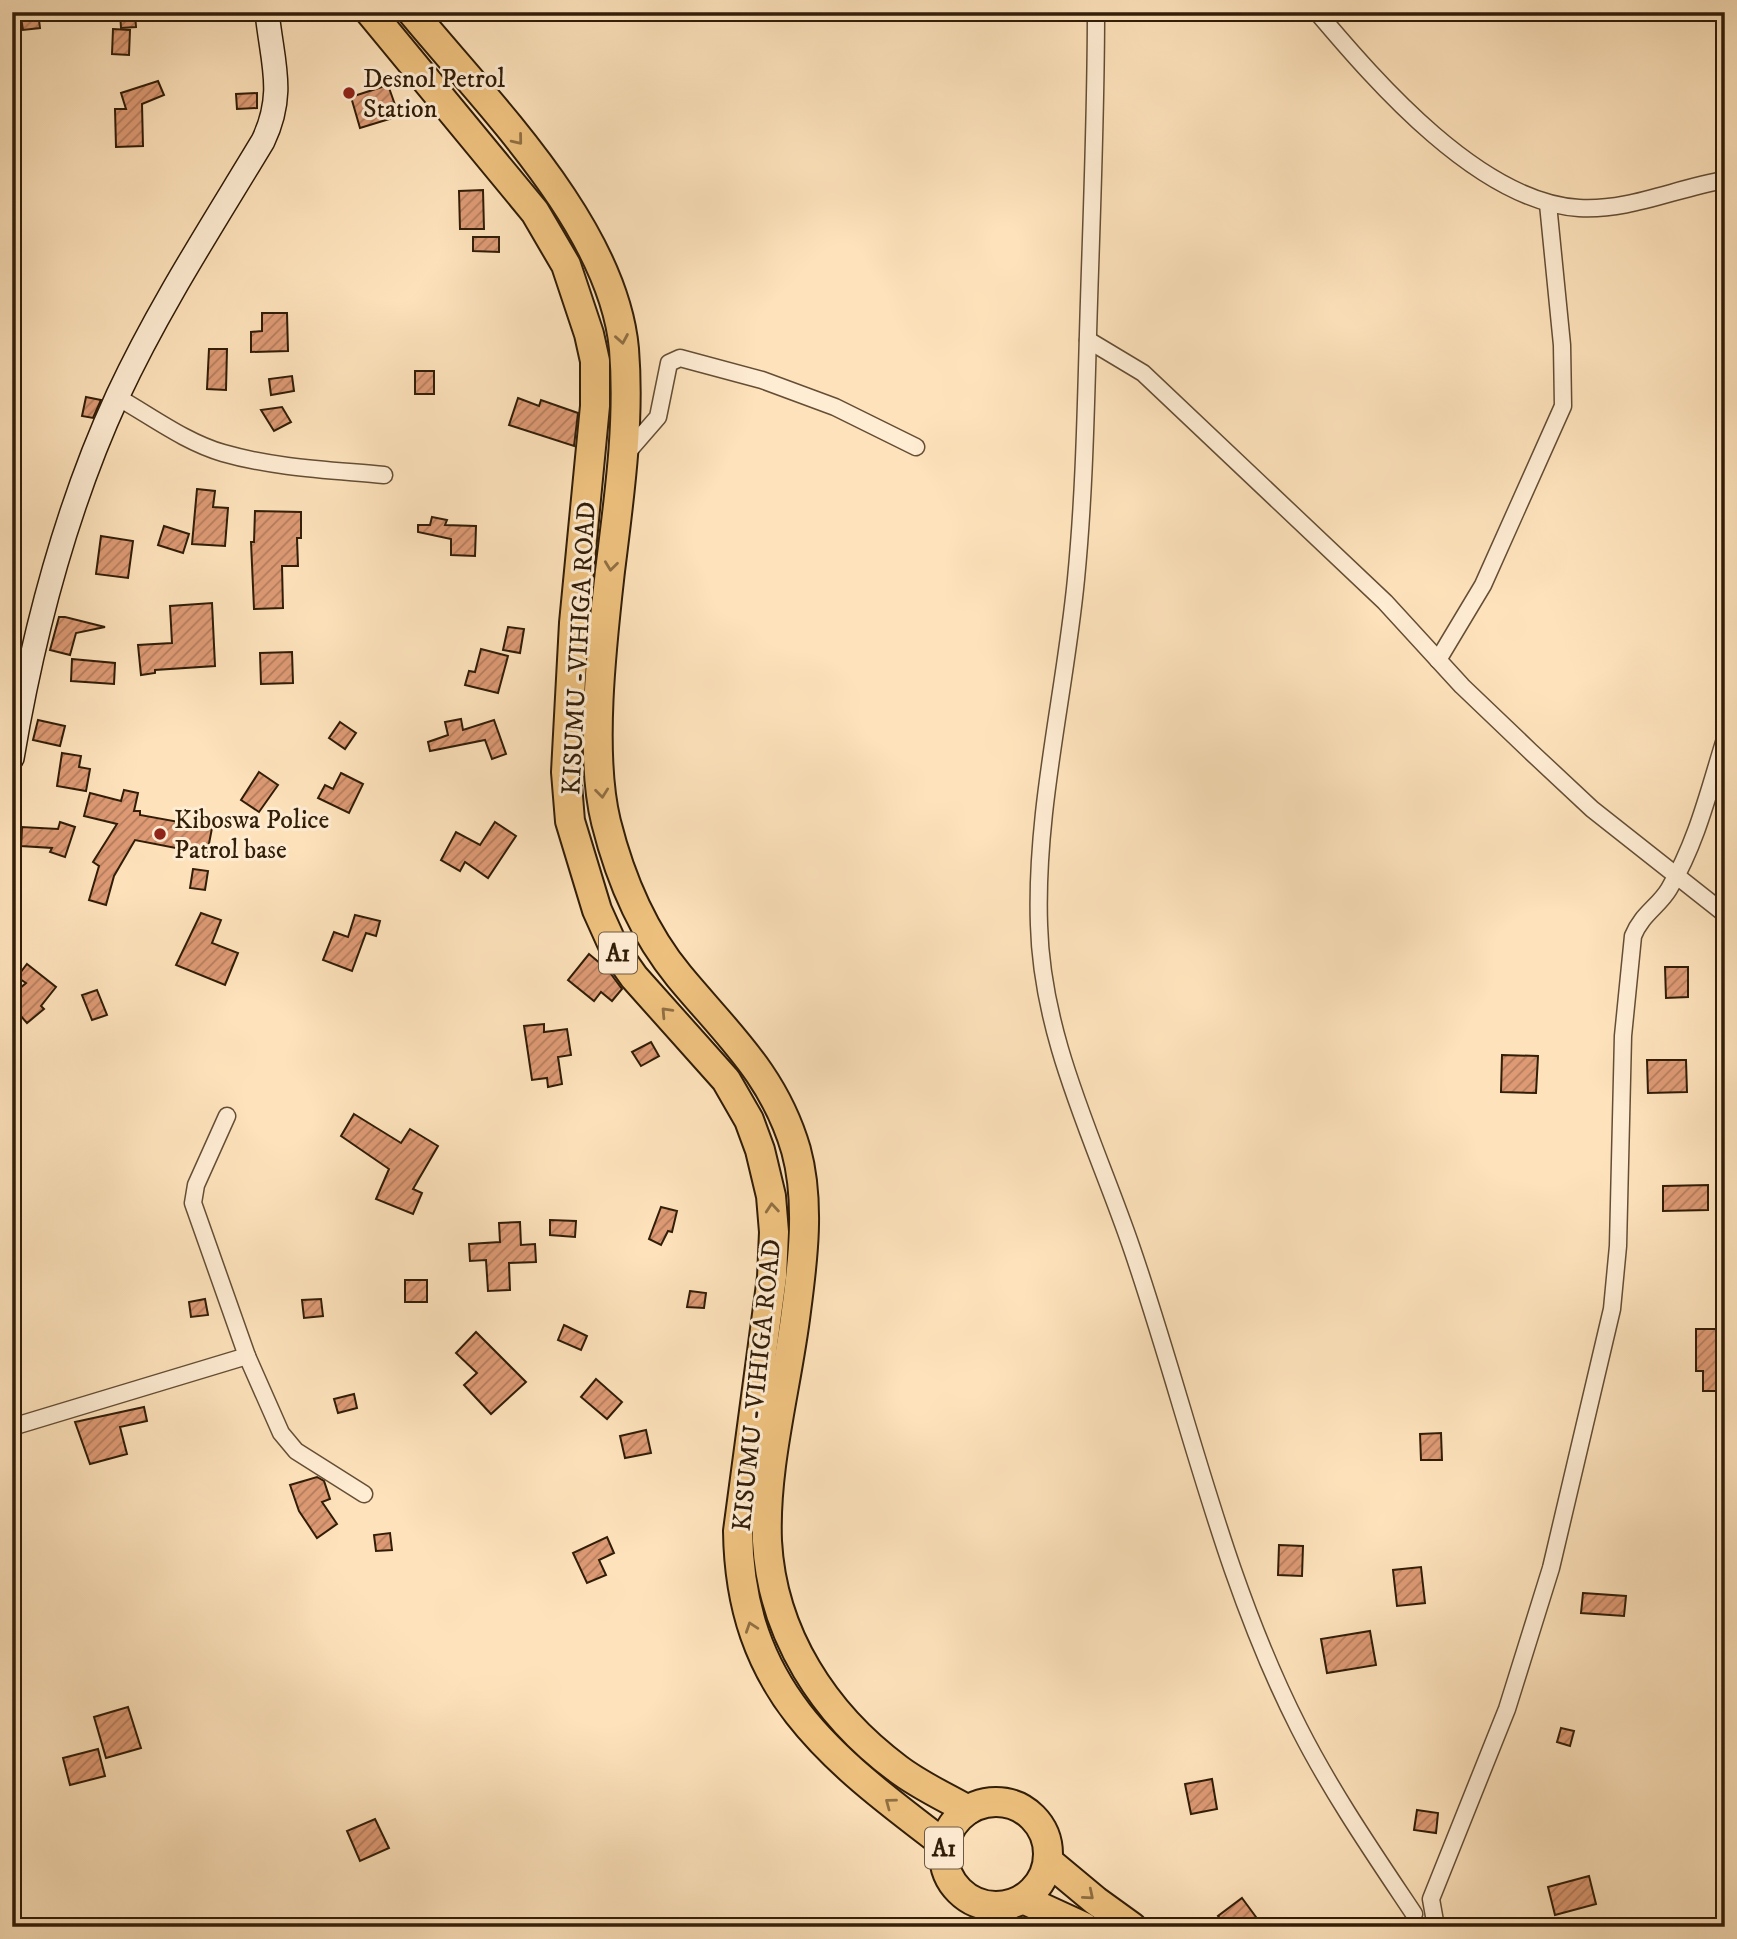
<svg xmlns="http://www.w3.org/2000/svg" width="1737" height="1939" viewBox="0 0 1737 1939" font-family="'IM FELL DW Pica',serif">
<defs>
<pattern id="building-hatch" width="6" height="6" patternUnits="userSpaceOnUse" patternTransform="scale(1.75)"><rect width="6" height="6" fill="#dd9a74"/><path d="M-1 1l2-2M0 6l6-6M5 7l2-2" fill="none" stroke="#b47d5d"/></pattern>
</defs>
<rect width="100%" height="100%" fill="#fde2bb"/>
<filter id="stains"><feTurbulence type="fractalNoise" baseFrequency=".00286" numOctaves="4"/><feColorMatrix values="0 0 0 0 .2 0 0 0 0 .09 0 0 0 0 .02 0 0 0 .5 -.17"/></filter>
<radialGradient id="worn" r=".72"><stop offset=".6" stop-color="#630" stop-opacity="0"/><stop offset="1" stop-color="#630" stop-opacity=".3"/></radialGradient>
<!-- building -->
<g fill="url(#building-hatch)" stroke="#311d08" stroke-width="2">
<path d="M20,12h18l2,16 -17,2z"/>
<path d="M120,12h15l1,15 -15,1z"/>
<path d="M113,29l17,1 -1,25 -17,-1z"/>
<path d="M158,81l6,14 -22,9 1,42 -27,1 -1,-38h11l-5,-16z"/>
<path d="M388,85l11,31 -39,12 -9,-31z"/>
<path d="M257,93v15l-20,1 -1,-15z"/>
<path d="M483,190l1,39h-24l-1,-38z"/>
<path d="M473,237h26v15l-26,-1z"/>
<path d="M262,313h25l1,38 -37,1v-20l11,-1z"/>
<path d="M209,349h18l-1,41 -19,-1z"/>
<rect x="415" y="371" width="19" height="23"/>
<path d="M292,376l2,15 -23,4 -2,-16z"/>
<path d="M86,397l15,3 -8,18 -11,-2z"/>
<path d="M518,398l21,8 2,-6 37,13 -4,33 -65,-21z"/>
<path d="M282,407l9,15 -17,9 -13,-21z"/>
<path d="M197,489l18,2 -2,16 15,1 -3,38 -33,-2z"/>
<path d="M255,511l46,1v26h-4l1,28h-16l1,42 -29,1 -3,-67h3z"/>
<path d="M432,517l15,3 -2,5 31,1 -1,30 -24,-1v-16l-33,-7v-7h12z"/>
<path d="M164,526l25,8 -6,19 -25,-8z"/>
<path d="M101,536l32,5 -5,37 -32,-4z"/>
<path d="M212,603l3,63 -60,4v3l-14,2 -3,-30 34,-2 -2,-37z"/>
<path d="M59,617h6l40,10 -29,6 -6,22 -20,-5z"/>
<path d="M508,627l16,2 -4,24 -17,-3z"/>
<path d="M481,649l27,7 -10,37 -33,-8 4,-14 6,1z"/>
<path d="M292,652l1,31 -32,1 -1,-31z"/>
<path d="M72,659l43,4 -1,21 -43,-3z"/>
<path d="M461,719l2,11 31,-10 12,34 -14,5 -7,-19 -55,11 -2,-9 20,-7 -3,-13z"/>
<path d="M38,720l27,6 -5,20 -27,-6z"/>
<path d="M340,722l16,11 -11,16 -16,-11z"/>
<path d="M62,753l19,3 -2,11 11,2 -4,22 -29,-5z"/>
<path d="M259,772l19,13 -19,27 -18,-12z"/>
<path d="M341,773l22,11 -14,29 -31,-15 7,-13 8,4z"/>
<path d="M124,790l14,3 -4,18h6v4l72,13 -5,26 -72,-14 -21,36 -8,29 -17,-5 10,-34 -6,-4 24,-38 -33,-8 6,-23 31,8z"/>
<path d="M60,822l15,5 -10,30 -15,-5 2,-4 -31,-2 1,-19 36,2z"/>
<path d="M495,822l21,14 -28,42 -23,-16 -5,9 -19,-11 15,-28 24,13z"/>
<path d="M193,869l15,2 -3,19 -15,-2z"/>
<path d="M201,913l20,7 -9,23 26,10 -13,32 -49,-20z"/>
<path d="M355,915l25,6 -4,15 -10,-3 -14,38 -29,-11 11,-28 14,5z"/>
<path d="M589,954l19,16 14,19 -10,12 -11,-9 -7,9 -26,-21z"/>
<path d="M27,964l29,23 -15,19 3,3 -17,14 -15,-17v-11l14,-12 -9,-6z"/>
<path d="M1665,967h23v30l-22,1z"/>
<path d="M97,990l10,25 -15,5 -10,-25z"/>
<path d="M544,1024v8l23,-3 4,26 -13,2 4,27 -14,3 -1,-9 -15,2 -8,-54z"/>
<path d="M651,1042l8,14 -18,10 -9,-14z"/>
<path d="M1502,1055l36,1 -2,37 -35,-1z"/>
<path d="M1647,1060h39l1,32 -39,1z"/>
<path d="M354,1114l47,29 9,-14 28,17 -25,43 9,4 -9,21 -37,-15 13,-30 -48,-33z"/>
<path d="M1708,1185v25l-45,1v-25z"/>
<path d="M661,1207l16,4 -5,21 -4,-1 -7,14 -12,-6z"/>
<path d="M550,1220l26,1 -1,16 -25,-2z"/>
<path d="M520,1222l1,23 14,-1 1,18 -27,1 1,27 -22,1 -2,-31 -16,1 -1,-17 31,-2 -1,-19z"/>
<rect x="405" y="1280" width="22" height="22"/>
<path d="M690,1291l16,2 -2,15 -17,-1z"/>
<path d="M205,1299l3,16 -17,2 -2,-15z"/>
<path d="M321,1299l2,17 -19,2 -2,-18z"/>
<path d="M564,1325l23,11 -6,14 -23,-10z"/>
<path d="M1696,1329h29v62h-22v-20h-7z"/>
<path d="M476,1332l50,50 -35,32 -27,-29 13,-12 -21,-20z"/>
<path d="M596,1379l26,23 -15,17 -26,-22z"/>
<path d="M354,1394l3,14 -19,5 -4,-14z"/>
<path d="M144,1407l3,14 -27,6 7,27 -37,10 -15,-42z"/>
<path d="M646,1430l5,23 -26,5 -5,-22z"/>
<path d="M1441,1433l1,27h-21l-1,-26z"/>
<path d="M317,1477l7,4 6,18 -8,3 15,22 -20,14 -18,-27 -9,-26z"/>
<path d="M390,1533l2,17 -16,1 -2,-16z"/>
<path d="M607,1537l7,16 -15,7 7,15 -19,8 -14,-30z"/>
<path d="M1279,1545l24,1 -1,30 -24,-1z"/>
<path d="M1421,1567l4,36 -28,3 -4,-36z"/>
<path d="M1583,1593l43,3 -2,20 -43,-3z"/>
<path d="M1370,1631l6,34 -49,8 -6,-34z"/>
<path d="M128,1707l13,41 -35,10 -12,-41z"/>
<path d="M1561,1728l13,3 -4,15 -13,-4z"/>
<path d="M98,1749l7,27 -35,9 -7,-27z"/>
<path d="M1212,1779l5,30 -26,5 -6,-30z"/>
<path d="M1417,1810l21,3 -2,20 -22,-3z"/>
<path d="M375,1819l14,29 -29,13 -13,-30z"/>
<path d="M1589,1876l7,28 -41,11 -7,-28z"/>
<path d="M1242,1898l14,19 -12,10h-17l-9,-11z"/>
</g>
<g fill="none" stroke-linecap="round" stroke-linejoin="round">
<!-- street casing -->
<g stroke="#644e35" stroke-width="19">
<g id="street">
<path d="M1096,12c0,97 -4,193 -7,289 -3,93 -4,186 -13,278 -11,115 -41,231 -37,346 3,115 57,218 93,324 55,160 90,328 167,479 33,65 75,126 115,186"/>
<path d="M1317,12c60,71 163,190 262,196 50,3 97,-20 146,-28"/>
<path d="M1088,340l55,33 242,229 77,84 68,65 62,58 133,105"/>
<path d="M117,397c34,19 68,45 106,56 52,15 108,17 161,22"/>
<path d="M625,455l33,-38 11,-54 11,-5 82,22 73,27 81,40"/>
<path d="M1438,660l45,-75 80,-179 -1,-61 -14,-141"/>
<path d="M247,1356l34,77 15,18 68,43"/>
<path d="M12,1427l235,-71 -54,-153 3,-18 31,-69"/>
<path d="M990,1927l2,-20"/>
<path d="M1436,1927l-5,-28 76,-190 44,-141 61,-259 6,-63 5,-210 10,-100c8,-21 26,-30 36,-47 28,-47 40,-99 56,-150"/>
</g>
</g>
<!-- secondary casing -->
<g stroke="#311d08" stroke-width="26">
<path id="secondary" d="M12,758c21,-124 53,-248 106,-363 41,-88 95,-171 145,-254 23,-48 9,-79 4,-129"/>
</g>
<!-- highway casing -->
<g stroke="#311d08" stroke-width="32">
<g id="highway">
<path d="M370,12l165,200 31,53 23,69 6,27v45l-21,217 -8,149 4,49 27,89 18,40 19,27 92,103 23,40 11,30 11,46 3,36 -2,45 -34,254c2,158 90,225 206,313"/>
<path d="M412,12c75,91 201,215 212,337 6,74 -5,149 -14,222 -8,71 -21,182 -4,251 14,56 36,109 73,154 47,57 95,98 117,174 14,51 7,109 0,161 -9,75 -32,154 -29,230 5,93 57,173 131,228 21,16 47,28 70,41"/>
<circle cx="996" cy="1854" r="52"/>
<path d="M1048,1861l48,40 36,26"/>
<path d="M1023,1899l61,28"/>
</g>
</g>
<!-- street -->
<use href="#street" stroke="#feecd3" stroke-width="16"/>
<!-- secondary -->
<use href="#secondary" stroke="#feecd3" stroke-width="23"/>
<!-- highway -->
<use href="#highway" stroke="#eec17e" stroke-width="28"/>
</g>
<!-- one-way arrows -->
<defs><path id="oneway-chevron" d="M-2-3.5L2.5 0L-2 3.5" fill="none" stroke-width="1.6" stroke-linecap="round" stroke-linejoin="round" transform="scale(1.75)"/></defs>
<g stroke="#906f43">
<use href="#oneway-chevron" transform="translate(518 140) rotate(51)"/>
<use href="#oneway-chevron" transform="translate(622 339) rotate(80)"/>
<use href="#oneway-chevron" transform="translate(611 566) rotate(97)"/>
<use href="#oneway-chevron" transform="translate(602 793) rotate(84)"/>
<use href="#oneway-chevron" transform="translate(666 1012) rotate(-133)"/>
<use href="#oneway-chevron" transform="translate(772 1208) rotate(-95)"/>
<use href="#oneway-chevron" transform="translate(751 1627) rotate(-109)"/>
<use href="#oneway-chevron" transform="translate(890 1803) rotate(-143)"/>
<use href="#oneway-chevron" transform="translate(1089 1895) rotate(40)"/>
</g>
<!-- markers -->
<g fill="#8f2418" stroke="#feecd3" stroke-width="2.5">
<circle cx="349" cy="93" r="7"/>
<circle cx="160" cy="834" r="7"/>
</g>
<g text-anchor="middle" stroke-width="6" stroke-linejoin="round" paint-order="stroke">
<!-- shield labels -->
<g fill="#feecd3" stroke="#6e5b45" stroke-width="2">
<rect x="599" y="932.5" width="38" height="41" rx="5"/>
<rect x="925" y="1827.5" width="38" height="41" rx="5"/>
</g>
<g font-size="24" font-weight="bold" fill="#311d08">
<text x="618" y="961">A1</text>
<text x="944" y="1856">A1</text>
</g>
<!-- poi labels -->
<g font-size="26" fill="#311d08" stroke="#feecd3" text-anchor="start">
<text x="363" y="87">Desnol Petrol<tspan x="363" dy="30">Station</tspan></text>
<text x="174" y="828">Kiboswa Police<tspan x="174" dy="30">Patrol base</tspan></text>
</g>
<!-- street labels -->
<g font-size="26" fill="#311d08" stroke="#feecd3">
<text transform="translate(578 648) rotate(-87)" y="9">KISUMU -VIHIGA ROAD</text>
<text transform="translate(756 1385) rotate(-84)" y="9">KISUMU -VIHIGA ROAD</text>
</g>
</g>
<!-- margin -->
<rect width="1737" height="1939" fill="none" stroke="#fde2bb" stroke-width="42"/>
<rect x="14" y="14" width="1709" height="1911" fill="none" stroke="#311d08" stroke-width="3.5"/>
<rect x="21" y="21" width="1695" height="1897" fill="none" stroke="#311d08" stroke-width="2"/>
<rect width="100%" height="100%" filter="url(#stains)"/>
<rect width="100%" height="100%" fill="url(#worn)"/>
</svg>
